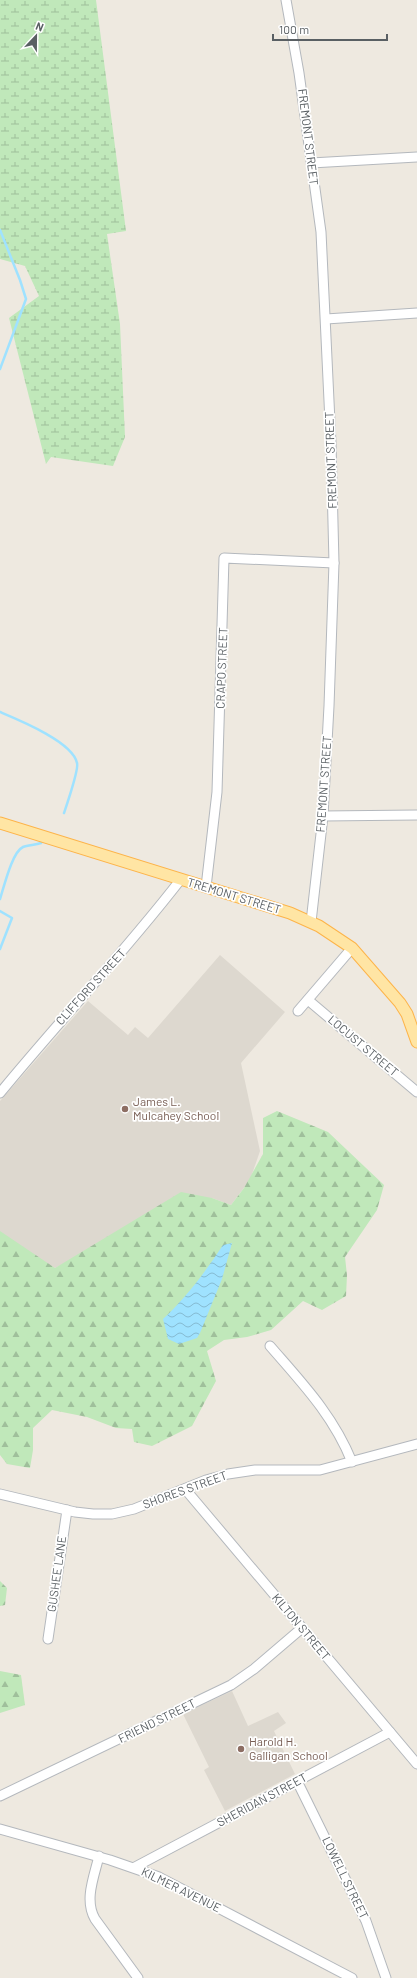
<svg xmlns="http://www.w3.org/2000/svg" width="417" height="1978" viewBox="0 0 417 1978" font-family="Barlow,sans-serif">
<defs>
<pattern id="forest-firs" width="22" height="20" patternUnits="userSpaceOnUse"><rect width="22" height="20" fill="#c0e8ba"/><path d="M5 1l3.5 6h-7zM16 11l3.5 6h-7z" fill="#9fbf9b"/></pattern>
<pattern id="wetland-marsh" width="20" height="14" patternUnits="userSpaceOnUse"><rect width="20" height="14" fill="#c0e8ba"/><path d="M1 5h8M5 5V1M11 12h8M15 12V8" fill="none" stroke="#9fbf9b"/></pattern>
<pattern id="water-waves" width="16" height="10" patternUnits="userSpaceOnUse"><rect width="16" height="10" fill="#9fe2ff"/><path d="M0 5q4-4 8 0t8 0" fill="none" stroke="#85bad2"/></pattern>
</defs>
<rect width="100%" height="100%" fill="#eee9e0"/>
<!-- education -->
<g fill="#ddd8cf">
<path d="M220,955l65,57 -44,51 19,88 -10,29 -19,25 -19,-7 -85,34 -72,36 -55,-29v-138l88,-100 40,34 7,-8 13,11z"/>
<path d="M232,1691l16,35 30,-14 8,11 -12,8 21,43 -70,37 -21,-41 5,-3 -26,-53z"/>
</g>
<!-- forest -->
<g fill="url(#forest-firs)">
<path d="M277,1111l51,21 56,53 -7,25 -32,47 2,18 -1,21 -24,14 -19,-9 -32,29 -24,7 -23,3 -17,11 9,30 -24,45 -40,20 -18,-4 -2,-13 -16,-1 -29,-11 -35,-7 -19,18v22l-3,18 -23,-4 -7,-9v-224l55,37 126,-76 31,6 19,7 13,-17 19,-34v-36z"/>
<path d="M0,1581l7,7 -2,17 -5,1z"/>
<path d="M0,1671l21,4 4,30 -25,8z"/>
</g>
<!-- wetland -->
<path fill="url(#wetland-marsh)" d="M0,0h96l30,231 -19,3 13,90 5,113 -12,29 -62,-9 -5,7 -37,-146 30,-22 -14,-30 -25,-7z"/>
<!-- water -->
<path fill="url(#water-waves)" d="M232,1243l-10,36 -22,54 -3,5 -18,6 -11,-5 -5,-20c23,-21 42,-47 60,-74z"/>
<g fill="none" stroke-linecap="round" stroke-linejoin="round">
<!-- stream -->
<g stroke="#9fe2ff" stroke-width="2.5">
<path d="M0,230l20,50 6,19 -26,70"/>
<path d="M0,712c19,8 73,30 77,51 2,6 -10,41 -13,50"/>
<path d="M0,899c4,-12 12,-47 23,-52 5,-2 12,-2 18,-4"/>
<path d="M0,911l12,7 -12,31"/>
</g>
<!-- minor casing -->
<g stroke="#b4b8bd" stroke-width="11">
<g id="minor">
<path d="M286,0l13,73 22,159 10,211 3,120 -5,143 -6,110 -12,106"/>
<path d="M311,163l106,-6"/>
<path d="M326,319l91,-6"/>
<path d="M323,816l94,-1"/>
<path d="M206,887l11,-95 7,-234 110,5"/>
<path d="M308,1000l109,92"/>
<path d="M298,1011l54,-63"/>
<path d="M0,1093c59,-72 124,-140 181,-214"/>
<path d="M270,1346c32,37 63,69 82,116"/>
<path d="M185,1489l232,275"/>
<path d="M0,1494l75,18 18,2h19l22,-5 72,-29 22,-6 27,-4h65l97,-26"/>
<path d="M48,1639l19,-129"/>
<path d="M297,1781l69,140 20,57"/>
<path d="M0,1796l231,-111 23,-16 48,-41"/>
<path d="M0,1829l110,31 49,17 193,101"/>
<path d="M99,1856c-5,21 -15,44 -4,63l43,59"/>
<path d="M135,1867l255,-135"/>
</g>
</g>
<!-- major casing -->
<g stroke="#fdb44a" stroke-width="13">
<path id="major" d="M0,823l290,90 29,13 33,22 48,55 7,11 10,28"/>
</g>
<!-- minor -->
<use href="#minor" stroke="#fff" stroke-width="9"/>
<!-- major -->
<use href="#major" stroke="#ffe5a4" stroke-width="11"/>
</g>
<!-- markers -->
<g fill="#8d6e63" stroke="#fff" stroke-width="1.5">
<circle cx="125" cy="1109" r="4"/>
<circle cx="241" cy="1749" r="4"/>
</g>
<g text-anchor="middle" stroke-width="3.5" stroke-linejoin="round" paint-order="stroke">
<!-- street labels -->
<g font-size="12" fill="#595f63" stroke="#fff">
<text transform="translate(308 137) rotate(83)" y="4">FREMONT STREET</text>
<text transform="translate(331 460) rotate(-92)" y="4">FREMONT STREET</text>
<text transform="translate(222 668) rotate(-88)" y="4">CRAPO STREET</text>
<text transform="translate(324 784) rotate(-86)" y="4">FREMONT STREET</text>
<text transform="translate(234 896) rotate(17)" y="4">TREMONT STREET</text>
<text transform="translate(91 987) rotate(-48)" y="4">CLIFFORD STREET</text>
<text transform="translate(363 1046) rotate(40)" y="4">LOCUST STREET</text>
<text transform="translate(185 1490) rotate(-20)" y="4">SHORES STREET</text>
<text transform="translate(57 1574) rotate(-82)" y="4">GUSHEE LANE</text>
<text transform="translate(301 1627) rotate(50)" y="4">KILTON STREET</text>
<text transform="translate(157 1721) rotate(-26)" y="4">FRIEND STREET</text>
<text transform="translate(262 1800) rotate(-28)" y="4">SHERIDAN STREET</text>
<text transform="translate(345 1878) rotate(64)" y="4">LOWELL STREET</text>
<text transform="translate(181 1890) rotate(26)" y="4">KILMER AVENUE</text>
</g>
<!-- education labels -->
<g font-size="12" fill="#785e54" stroke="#fff" text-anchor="start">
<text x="133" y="1106">James L.<tspan x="133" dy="14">Mulcahey School</tspan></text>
<text x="249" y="1746">Harold H.<tspan x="249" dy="14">Galligan School</tspan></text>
</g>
</g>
<!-- north arrow -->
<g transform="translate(36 36) rotate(22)" stroke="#ffffff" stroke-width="3" paint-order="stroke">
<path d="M0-3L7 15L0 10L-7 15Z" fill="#595f63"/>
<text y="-6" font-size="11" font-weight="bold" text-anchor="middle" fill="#595f63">N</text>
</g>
<!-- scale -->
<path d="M273 34v6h114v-6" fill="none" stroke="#595f63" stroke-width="2"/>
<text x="279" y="34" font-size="12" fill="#595f63" stroke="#ffffff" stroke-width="3" paint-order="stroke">100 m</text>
</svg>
